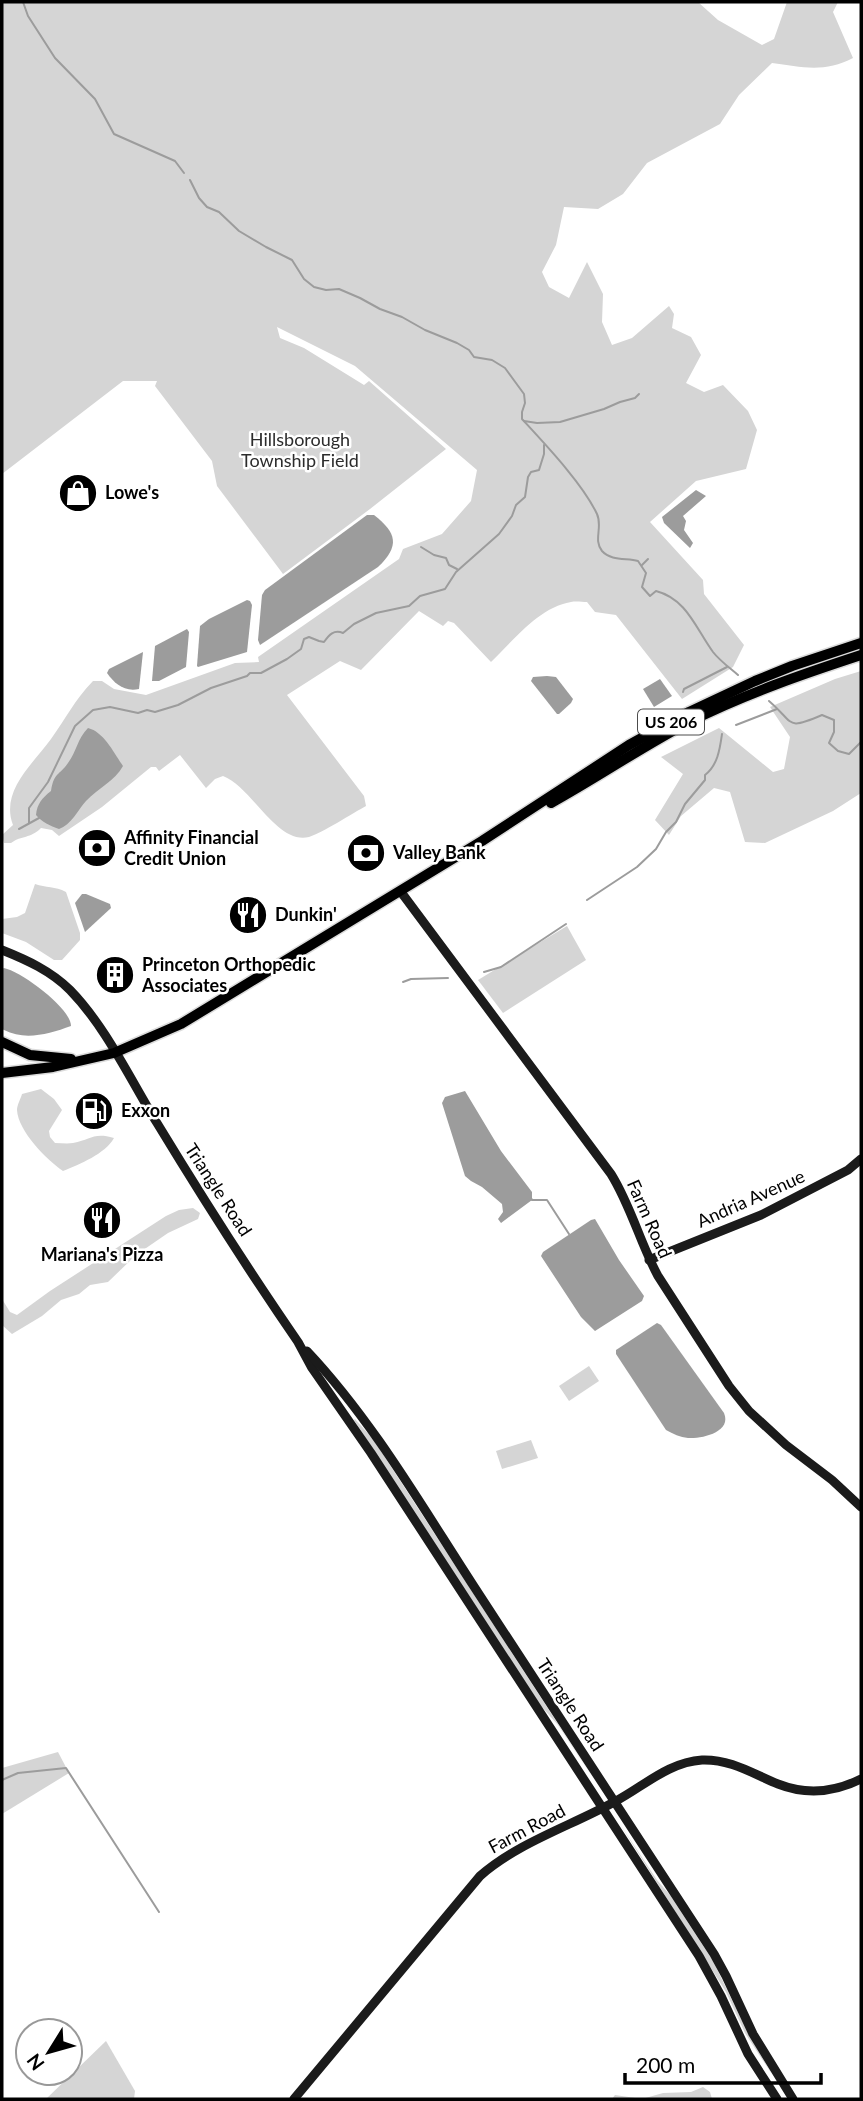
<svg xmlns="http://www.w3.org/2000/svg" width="863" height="2101" viewBox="0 0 863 2101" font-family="Lato,sans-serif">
<rect width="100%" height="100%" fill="#fff"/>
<!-- green -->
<g fill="#d5d5d5">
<path d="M2,2h696l20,18 44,25 12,-6 13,-37h51l-5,10 20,46c-28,15 -52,9 -81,5l-33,32 -19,29 -73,39 -24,31 -25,15 -34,-2 -8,38 -14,27 7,15 20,11 18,-36 16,32 -1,28 10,23 20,-7 37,-32 5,8 -2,14 19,9 10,18 -15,28 18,9 19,-7 25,26 9,19 -11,39 -50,12 -46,41 53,58 1,14 40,51 -11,22 -51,32 -66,-84 -21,-3 -8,-10c-5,0 -11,-1 -16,0 -32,5 -58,39 -80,60l-37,-39 -6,-2 -5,5 -24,-15 -58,59 -21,-9 -53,34 77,101 2,10c-13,7 -44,27 -57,31 -32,8 -57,-50 -86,-61l-8,3 -9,9 -26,-33 -21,16 -3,-4h-5l-49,40 -43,29 -7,-6 -11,-2c-11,11 -19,7 -30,15h-7l-2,-8 11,-10c-13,-34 20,-61 38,-86 15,-21 23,-38 42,-58h9l12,8 32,6 89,-32 24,-1 -1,-5 141,-98 4,-10 39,-15 29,-33 6,-31 -122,-104 -78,-39 3,11 24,10 60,37 5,-4 77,68 -76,60 -87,65 -66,-88 -5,-25 -57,-75 2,-5h-34l-121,93z"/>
<path d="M861,671v122l-28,18 -68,32 -20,-1 -15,-50 -16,-4 -33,28 -12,19 -14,-15 28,-46 -22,-17 58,-29 54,44 11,-3 6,-32 -20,-30 65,-28z"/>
<path d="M35,884c11,4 20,2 31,8l14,41v7l-18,20h-8l-28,-18 -24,-9v-14l15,-2 8,-4z"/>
<path d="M567,926l19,34 -83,53 -25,-33z"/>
<path d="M41,1089l13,10 8,11 -13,21 1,6 5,6c6,0 12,1 18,0 18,-3 20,-11 41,-5 -9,16 -34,26 -51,33 -16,-11 -45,-40 -46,-61 0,-5 4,-12 5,-16z"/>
<path d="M193,1208l7,5 -2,6 -30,14 -32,22 -28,27 -18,3 -11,9 -18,6 -19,16 -30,18 -10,-9v-26l8,13 7,3 33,-24 116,-75 13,-6z"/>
<path d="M589,1366l10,15 -30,20 -10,-15z"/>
<path d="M355,1419l18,20 224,345 -39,-59 -17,-19 -187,-286z"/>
<path d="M531,1440l7,18 -36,11 -6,-18z"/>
<path d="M58,1752l11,21 -67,41v-46z"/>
<path d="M618,1821l39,59 13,15 43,66 36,74 24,41 -28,-43 -19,-41z"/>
<path d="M106,2041l29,50 -1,8h-88z"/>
<path d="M703,2087l7,5 2,7h-100l3,-4 27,4 21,-6 28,-1z"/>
</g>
<!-- water -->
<g fill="#9c9c9c">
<path d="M696,490l10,6 -23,20 3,5 -2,9 9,13 -3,5 -26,-25 -2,-6z"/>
<path d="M367,515h7c23,18 26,31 4,52l-118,78 -2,-5 4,-45 3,-5z"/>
<path d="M247,600l3,1 2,4 -5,47 -49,15 -1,-1 3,-40 9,-7z"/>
<path d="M187,629l2,3 -3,35 -27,14h-7l3,-35z"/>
<path d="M143,652l-4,37c-15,3 -24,-5 -32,-16l2,-4z"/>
<path d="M547,676l9,1 17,22 -2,4 -12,11h-2l-26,-33 2,-4z"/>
<path d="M660,679l12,17 -18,11 -11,-18z"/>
<path d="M88,728c16,4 26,25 35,38 -8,15 -25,22 -37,35 -8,9 -15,24 -27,28 -9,-3 -17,-7 -23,-14 1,-11 6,-17 15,-24 3,-19 8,-15 17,-28 9,-12 9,-24 20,-35z"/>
<path d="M82,894h4l24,10 1,4 -26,24 -10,-29z"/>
<path d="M4,968c18,4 67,40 67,58 -22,8 -46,15 -67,4l-2,-1v-60z"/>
<path d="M465,1091l36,60 31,41v8l-31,23 -3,-4 5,-7 -1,-8 -20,-17 -11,-6 -6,-5 -23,-73 3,-6z"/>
<path d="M595,1219l24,41 25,36 -2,5 -47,30 -14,-14 -40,-61 2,-4 48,-32z"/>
<path d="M657,1323l4,2 63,88c8,19 -22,26 -36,25 -8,-1 -15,-4 -22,-8l-50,-76v-4z"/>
</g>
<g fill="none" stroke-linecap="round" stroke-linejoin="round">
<!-- stream -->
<g stroke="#9c9c9c" stroke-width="2">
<path d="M23,2l5,14 27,42 40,41 19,35 61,27 9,12"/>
<path d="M190,180l9,18 8,9 12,5 20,19 27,16 26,13 12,19 10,8 12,3 13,-1 21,9 20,11 22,8 23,13 32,13 12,7 5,7 18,3 13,8 19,26 1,9 -3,9v7c23,25 61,65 75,95 6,13 -4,26 5,37 9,10 24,7 36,10l8,12 -4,14 8,9 6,-5c31,8 40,38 57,61 7,9 17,16 25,23"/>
<path d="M524,421l13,2 23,-1 44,-13 16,-7 15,-4 4,-4"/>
<path d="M421,547l13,8 12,3 3,7 8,4"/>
<path d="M642,565l6,-6"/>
<path d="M683,692l1,-3 43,-22"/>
<path d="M769,701c26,22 16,30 53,14l12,5v12l-5,11 9,8 11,3 12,-12"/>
<path d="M736,725l41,-16"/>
<path d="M29,823v-15l19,-26 27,-56 18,-16 17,-3 28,6 9,-3 8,2 23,-7 33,-17 36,-12 3,-3h11l26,-14 14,-10 3,-10 5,-2 10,4 5,1c5,-7 10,-13 19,-9l11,-9 22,-11 33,-7 11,-10 25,-7 11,-17 43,-38 13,-18 4,-11 9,-8 3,-20 3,-5 8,-2 5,-16v-9"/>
<path d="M19,829l20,-11"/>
<path d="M587,900l50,-33 19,-18 10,-17 10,-10 9,-18 20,-24v-5c13,-10 15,-27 17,-41"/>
<path d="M484,972l17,-5 65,-43"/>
<path d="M403,982l8,-3 37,-1"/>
<path d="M531,1198l1,2h15l22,34"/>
<path d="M2,1780l16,-7 48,-5 93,144"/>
</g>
<!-- highway casing -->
<g stroke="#dbdbdb" stroke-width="13">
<g id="highway">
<path d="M551,803c47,-26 92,-57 140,-82 54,-27 112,-47 170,-66"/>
<path d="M2,1042l28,13 41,4"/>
<path d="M2,1073l51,-6 61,-14 67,-29 301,-183 147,-96 60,-33 66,-31 37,-15 69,-23"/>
</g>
</g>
<!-- secondary -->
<g stroke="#1b1b1b" stroke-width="9">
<path d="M401,892l210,282c20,32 29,69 47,102l71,110 20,25 37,34 46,35 29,27"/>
<path d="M2,950c25,10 49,21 68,40 36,37 60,89 87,133 45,74 92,148 141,219l14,26 59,85 328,503 22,40 27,58 29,45"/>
<path d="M649,1260l112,-45 87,-45 13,-11"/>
<path d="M307,1351c65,69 114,154 166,234 80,123 161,246 241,369l12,22 27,58 40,65"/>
<path d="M294,2099l186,-223c39,-34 91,-50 136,-75 28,-15 53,-39 86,-41 29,-1 51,14 76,24 28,11 57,8 83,-5"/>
</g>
<!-- highway -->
<use href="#highway" stroke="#000" stroke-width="10"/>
</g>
<!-- icons -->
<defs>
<g id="shop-disc" transform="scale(2.0125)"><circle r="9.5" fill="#000" stroke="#fff"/><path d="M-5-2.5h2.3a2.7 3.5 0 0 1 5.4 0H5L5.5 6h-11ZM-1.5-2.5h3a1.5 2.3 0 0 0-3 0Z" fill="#fff"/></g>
<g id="bank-disc" transform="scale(2.0125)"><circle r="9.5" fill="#000" stroke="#fff"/><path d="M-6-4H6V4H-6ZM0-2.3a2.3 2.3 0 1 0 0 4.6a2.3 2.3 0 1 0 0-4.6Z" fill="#fff"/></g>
<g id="restaurant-disc" transform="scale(2.0125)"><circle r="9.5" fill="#000" stroke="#fff"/><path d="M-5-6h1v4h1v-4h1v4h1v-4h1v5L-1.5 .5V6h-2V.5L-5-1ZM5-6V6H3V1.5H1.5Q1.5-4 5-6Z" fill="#fff"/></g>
<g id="building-disc" transform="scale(2.0125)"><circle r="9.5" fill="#000" stroke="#fff"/><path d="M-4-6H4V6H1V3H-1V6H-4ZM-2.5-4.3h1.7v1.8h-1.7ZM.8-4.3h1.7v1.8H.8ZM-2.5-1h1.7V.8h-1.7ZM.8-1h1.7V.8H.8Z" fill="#fff"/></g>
<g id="fuel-disc" transform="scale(2.0125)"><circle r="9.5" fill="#000" stroke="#fff"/><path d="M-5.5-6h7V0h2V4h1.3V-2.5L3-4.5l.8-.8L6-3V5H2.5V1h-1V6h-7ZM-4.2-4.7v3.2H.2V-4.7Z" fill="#fff"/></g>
</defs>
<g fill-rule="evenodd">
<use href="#shop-disc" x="78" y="493"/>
<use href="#bank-disc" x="97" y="848"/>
<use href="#bank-disc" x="366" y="853"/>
<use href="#restaurant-disc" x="248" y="915"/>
<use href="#building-disc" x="115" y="975"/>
<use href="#fuel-disc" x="94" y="1111"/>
<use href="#restaurant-disc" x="102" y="1220"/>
</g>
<g text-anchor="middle" stroke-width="5" stroke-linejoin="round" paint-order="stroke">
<!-- shield labels -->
<rect fill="#fff" stroke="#4c4c4c" stroke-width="2" x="638" y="709.5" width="66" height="25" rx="5"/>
<g font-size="16" font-weight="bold" fill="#000">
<text x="671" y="728">US 206</text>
</g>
<!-- park labels -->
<g font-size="18" fill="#2c2c2c" stroke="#fff">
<text x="300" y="446">Hillsborough<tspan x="300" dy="21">Township Field</tspan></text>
</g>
<!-- poi labels -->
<g font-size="18" font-weight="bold" fill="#000" stroke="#fff" text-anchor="start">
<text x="105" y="499">Lowe's</text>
<text x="124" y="844">Affinity Financial<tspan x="124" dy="21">Credit Union</tspan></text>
<text x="393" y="859">Valley Bank</text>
<text x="275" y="921">Dunkin'</text>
<text x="142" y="971">Princeton Orthopedic<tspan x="142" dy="21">Associates</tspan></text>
<text x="121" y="1117">Exxon</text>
<text x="102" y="1261" text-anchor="middle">Mariana's Pizza</text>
</g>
<!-- street labels -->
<g font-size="18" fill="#000" stroke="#fff">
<text transform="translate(218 1190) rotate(57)" y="6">Triangle Road</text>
<text transform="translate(751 1199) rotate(-24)" y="6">Andria Avenue</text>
<text transform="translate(649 1219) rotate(66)" y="6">Farm Road</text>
<text transform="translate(570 1705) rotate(57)" y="6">Triangle Road</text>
<text transform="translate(527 1829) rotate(-28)" y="6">Farm Road</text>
</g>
</g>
<!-- border -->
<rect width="863" height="2101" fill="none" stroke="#000000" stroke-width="7"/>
<!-- north arrow -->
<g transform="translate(49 2052) rotate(233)"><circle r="33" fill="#ffffff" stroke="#999999" stroke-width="2"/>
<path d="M0-5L12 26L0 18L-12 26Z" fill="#000000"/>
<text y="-10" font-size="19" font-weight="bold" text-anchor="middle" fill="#000000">N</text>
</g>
<!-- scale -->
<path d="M625 2073v10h196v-10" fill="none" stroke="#000000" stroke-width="3.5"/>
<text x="636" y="2073" font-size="21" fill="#000000" stroke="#ffffff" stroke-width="5" paint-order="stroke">200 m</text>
</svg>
